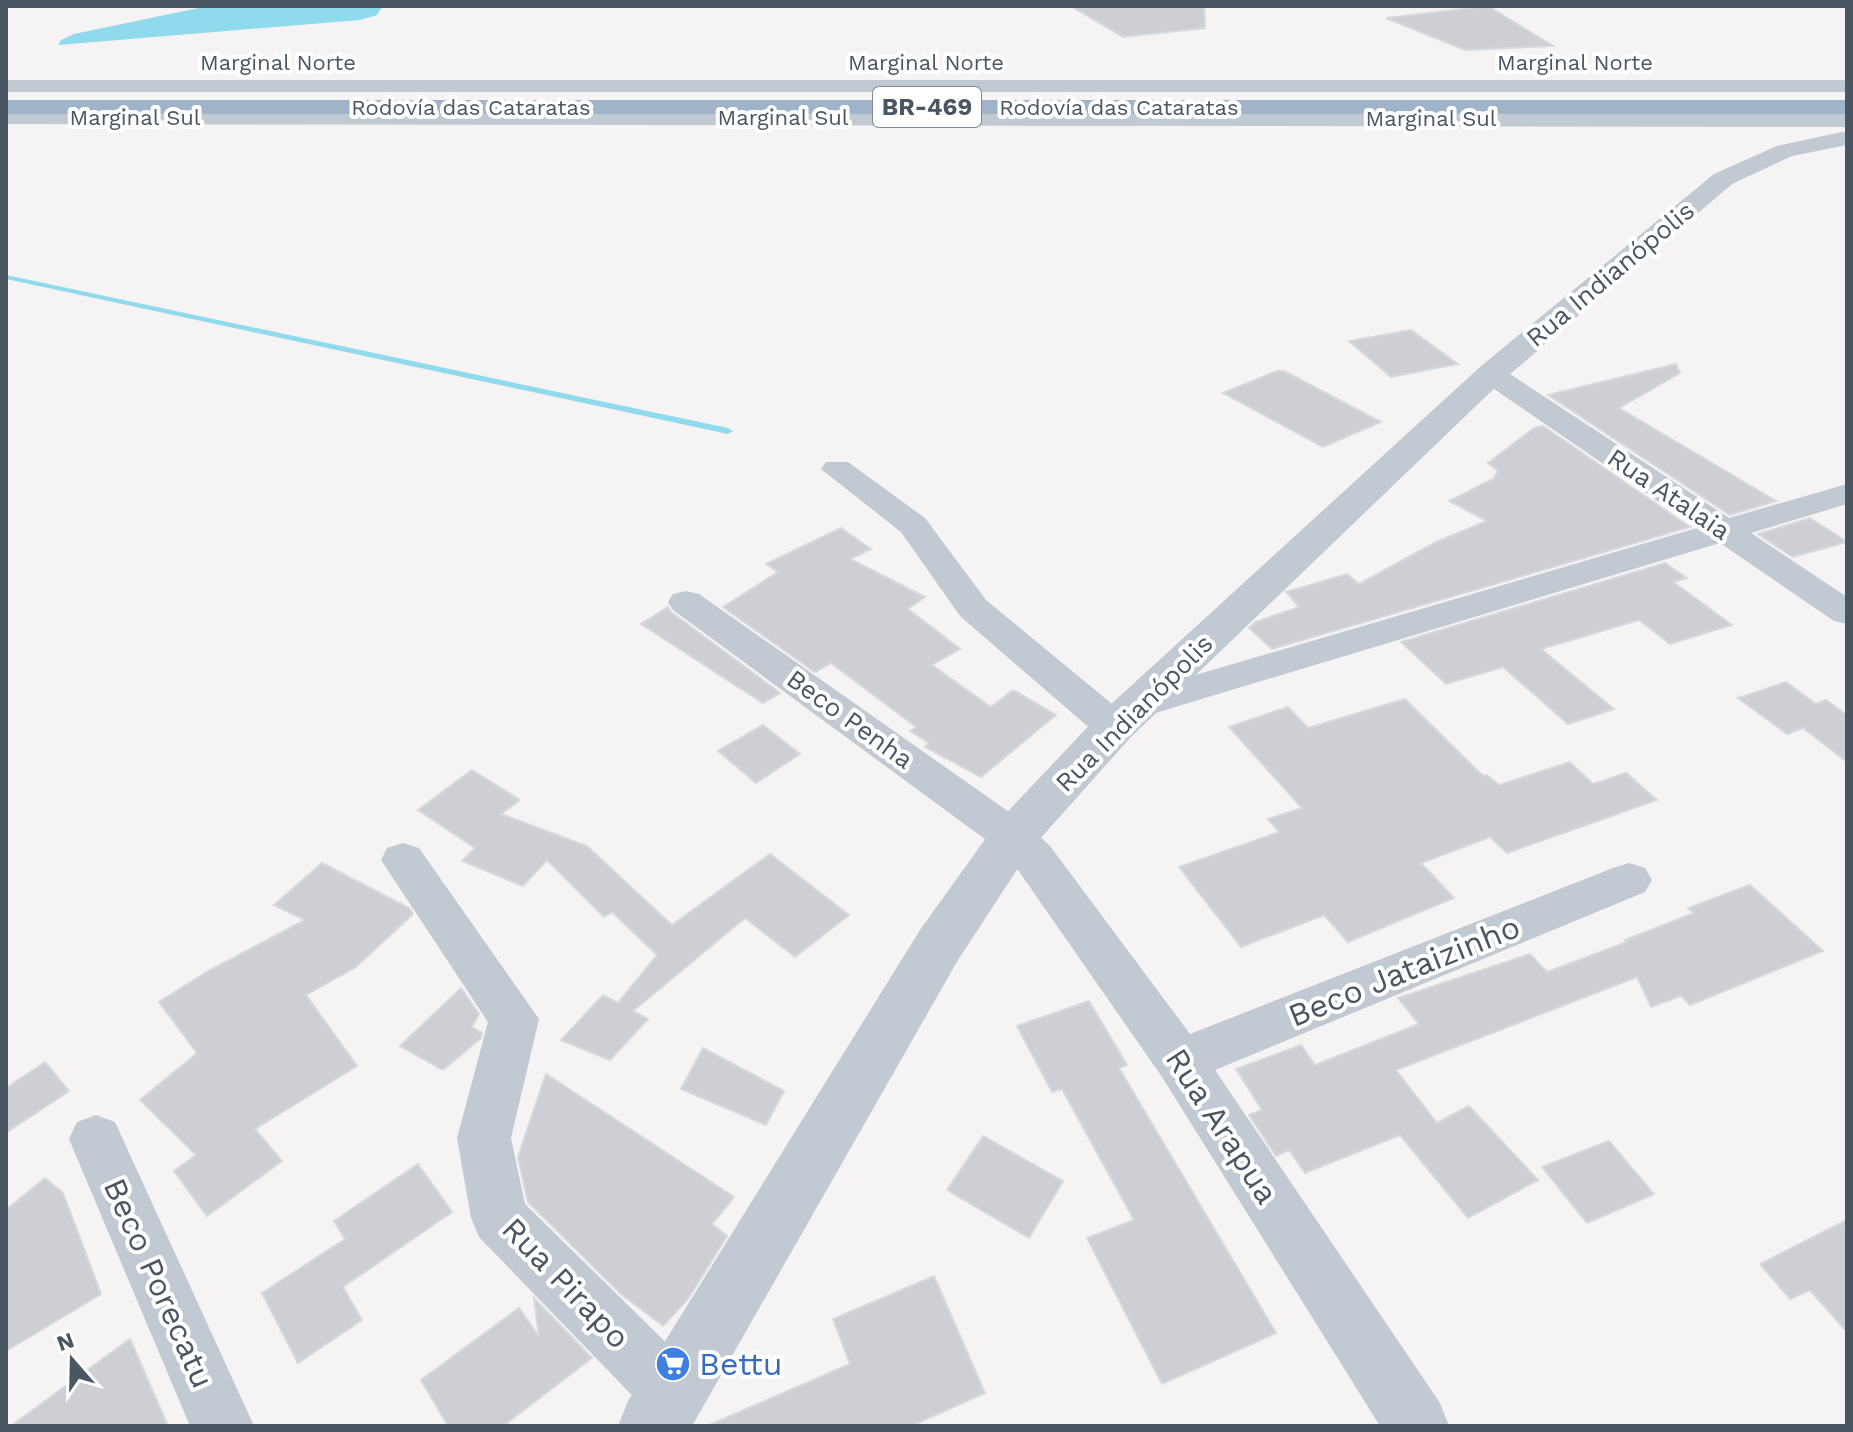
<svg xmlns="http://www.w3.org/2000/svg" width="1853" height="1432" viewBox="0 0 1853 1432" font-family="'Work Sans',sans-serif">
<rect width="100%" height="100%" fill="#f5f3f3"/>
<!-- water -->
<path fill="#90daee" d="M208,6h175l-6,9 -17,5 -302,25 3,-5 13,-6z"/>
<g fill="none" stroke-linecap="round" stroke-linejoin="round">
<!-- stream -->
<path fill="#90daee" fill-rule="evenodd" d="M6,275l722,153 5,3 -5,3 -722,-155z"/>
</g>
<!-- building -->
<g fill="#cdcfd5" stroke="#d7d9de" stroke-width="2">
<path d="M1071,6h133l1,22 -82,9z"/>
<path d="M1488,6l65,40 -88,4 -79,-32z"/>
<path d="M1411,330l47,34 -67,13 -42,-36z"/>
<path d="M1676,364l4,9 -61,35 157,93 -46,14 -182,-120z"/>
<path d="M1277,371h7l97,51 -58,25 -100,-54z"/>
<path d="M1543,426l147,101 -418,122 -23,-21 7,-6 43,-15 -13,-15 61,-18 12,10 77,-42 51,-21 -38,-20 44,-22 5,-8 -10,-8 46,-35z"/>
<path d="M1810,518l37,24 -54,15 -35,-23z"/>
<path d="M841,528l30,21 -21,10 75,38 -17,12 52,40 -28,16 59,42 22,-17 43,25 -75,62 -56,-30 4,-4 -19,-12 6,-4 -85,-64 -16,9 -92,-65 55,-35 -12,-8z"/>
<path d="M1665,563l22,15 -14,4 59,43 -62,19 -31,-24 -98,29 73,60 -46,15 -65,-57 -57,17 -45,-42z"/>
<path d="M668,607l3,5 109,81 -17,10 -122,-79z"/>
<path d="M1786,682l30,22 10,-4 21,15v47l-44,-34 -16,6 -49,-36z"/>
<path d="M1405,699l78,77 4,-1 12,10 71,-23 23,22 33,-11 31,27 -150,53 -17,-16 -69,26 33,35 -106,44 -24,-27 -83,32 -62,-80 100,-35 -11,-13 34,-11 -73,-81 59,-20 20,21z"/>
<path d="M763,725l37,29 -44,29 -38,-32z"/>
<path d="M472,770l48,30 -19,14 86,32 85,79 98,-71 79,61 -54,42 -50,-39 -112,93 15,8 -38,41 -49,-20 42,-45 15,8 39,-48 -45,-43 -8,5 -57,-57 -24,26 -61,-25 13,-13 -57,-38z"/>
<path d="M322,863l87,45 4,6 -57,53 -50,28 51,71 -102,63 27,32 -75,55 -33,-45 22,-16 -56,-55 57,-47 -38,-51 49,-31 97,-51 -31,-15z"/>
<path d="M1750,885l73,66 -133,54 -9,-9 -30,11 -14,-30 -241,93 41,53 32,-17 69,74 -70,38 -68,-83 -95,38 -16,-23 -13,6 -27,-41 13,-5 -26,-41 65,-24 14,20 104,-41 -21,-26 132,-44 17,18 80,-30 -2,-2 69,-27 -6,-5z"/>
<path d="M461,988l18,26 -7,13 10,6 -1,5 -38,32 -43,-24z"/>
<path d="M1089,1001l38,64 -8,3 157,265 -114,51 -75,-146 47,-18 -72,-131 -10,3 -35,-66z"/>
<path d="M703,1048l81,43 -18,34 -85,-36z"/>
<path d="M45,1062l24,29 -63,42v-45z"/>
<path d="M546,1074l188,123 -22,27 15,12 -39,63 -25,27 -42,-32 -93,-92 -10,-45z"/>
<path d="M983,1136l80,45 -34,57 -82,-48z"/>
<path d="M1609,1141l45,53 -67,29 -45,-56z"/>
<path d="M418,1164l34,48 -109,75 19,33 -64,43 -36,-70 83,-54 -11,-18z"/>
<path d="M45,1178l18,15 38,101 -95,57v-141z"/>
<path d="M1847,1220v112l-37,-42 -20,9 -30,-35z"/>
<path d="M934,1276l51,117 -74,33h-204l143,-62 -17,-45z"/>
<path d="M534,1298l58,60 -89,68h-55l-27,-46 98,-72 20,29z"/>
<path d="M130,1339l38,87h-157l94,-69z"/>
</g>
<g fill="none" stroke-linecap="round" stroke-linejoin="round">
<!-- minor -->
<g fill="#c1cad2" fill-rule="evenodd">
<path d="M1491,365l10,3 228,150 118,-34v20l-96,29 96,64v27l-13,-3 -114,-78 -568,171 -14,4 -13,-3 9,12 -6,10 -14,4 -14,-4 -140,-121 -59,-84 -80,-63 5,-7h22l77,56 61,82 137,113 -5,-8 6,-9 573,-168 -216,-148 -4,-6 4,-6z"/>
<path d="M686,591l13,3 330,232 21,20 140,188 423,-166 16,-5 16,5 7,12 -7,12 -430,178 225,333 9,23h-69l-218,-349 -144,-207 -21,-22 -324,-238 -5,-8 5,-8z"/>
<path d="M403,843l16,5 120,171 -28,119 14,66 171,168 9,22 -9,22 -22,9 -22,-9 -173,-179 -8,-19 -14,-80 31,-116 -107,-162 6,-12z"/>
<path d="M96,1115l19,7 139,304h-64l-121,-287 8,-17z"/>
</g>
<!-- tertiary -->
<g fill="#c1cad2" fill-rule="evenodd">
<rect x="6" y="80" width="1841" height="12"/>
<path d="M6,110l1841,3v14l-1841,-3z"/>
<path d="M1842,132l5,1v12l-55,11 -60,28 -230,197 -372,357 -100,112 -72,110 -266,466h-74l10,-25 292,-471 76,-106 102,-108 382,-349 234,-193 63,-28z"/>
</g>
<!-- trunk -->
<rect fill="#9fb4c9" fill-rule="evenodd" x="6" y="100" width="1841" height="14"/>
</g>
<!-- icons -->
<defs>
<g id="supermarket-disc" transform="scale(1.8)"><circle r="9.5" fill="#3f7fe0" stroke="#fff"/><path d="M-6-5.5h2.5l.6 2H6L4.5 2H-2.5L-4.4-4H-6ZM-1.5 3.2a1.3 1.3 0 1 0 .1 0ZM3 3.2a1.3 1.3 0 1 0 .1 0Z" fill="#fff"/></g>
</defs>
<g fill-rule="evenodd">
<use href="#supermarket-disc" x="673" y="1364"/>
</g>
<g text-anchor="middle" stroke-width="8" stroke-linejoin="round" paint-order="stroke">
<!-- far-street labels -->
<g font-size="22" fill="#4a5661" stroke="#fff">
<text x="278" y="70">Marginal Norte</text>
<text x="926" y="70">Marginal Norte</text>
<text x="1575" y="70">Marginal Norte</text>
<text x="471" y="115">Rodovía das Cataratas</text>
<text x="1119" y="115">Rodovía das Cataratas</text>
<text x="135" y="125">Marginal Sul</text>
<text x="783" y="125">Marginal Sul</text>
<text x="1431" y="126">Marginal Sul</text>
</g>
<!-- shield labels -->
<rect fill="#fff" stroke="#808990" stroke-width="2" x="873" y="87" width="108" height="40" rx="6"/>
<g font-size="24" font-weight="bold" fill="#4a5661">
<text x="927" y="115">BR-469</text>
</g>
<!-- street labels -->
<g font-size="26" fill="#4a5661" stroke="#fff">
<text transform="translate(1610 274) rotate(-40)" y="9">Rua Indianópolis</text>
<text transform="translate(1669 494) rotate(34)" y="9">Rua Atalaia</text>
<text transform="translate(1134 713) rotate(-45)" y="9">Rua Indianópolis</text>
<text transform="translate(850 719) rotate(36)" y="9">Beco Penha</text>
</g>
<!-- near-street labels -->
<g font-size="32" fill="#4a5661" stroke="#fff">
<text transform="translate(1404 971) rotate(-22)" y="11">Beco Jataizinho</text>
<text transform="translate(1222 1126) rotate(57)" y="11">Rua Arapua</text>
<text transform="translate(159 1283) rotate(66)" y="11">Beco Porecatu</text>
<text transform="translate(566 1283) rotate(46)" y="11">Rua Pirapo</text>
</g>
<!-- near-shop labels -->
<g font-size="32" fill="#366cbe" stroke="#fff" text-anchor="start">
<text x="699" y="1375">Bettu</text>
</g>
</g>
<!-- border -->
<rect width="1853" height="1432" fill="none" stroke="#4a5661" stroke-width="16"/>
<!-- north arrow -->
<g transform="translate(72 1360) rotate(340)" stroke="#ffffff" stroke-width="6" paint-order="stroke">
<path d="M0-6L14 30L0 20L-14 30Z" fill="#4a5661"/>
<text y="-12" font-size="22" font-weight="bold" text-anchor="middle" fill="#4a5661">N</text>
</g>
</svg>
